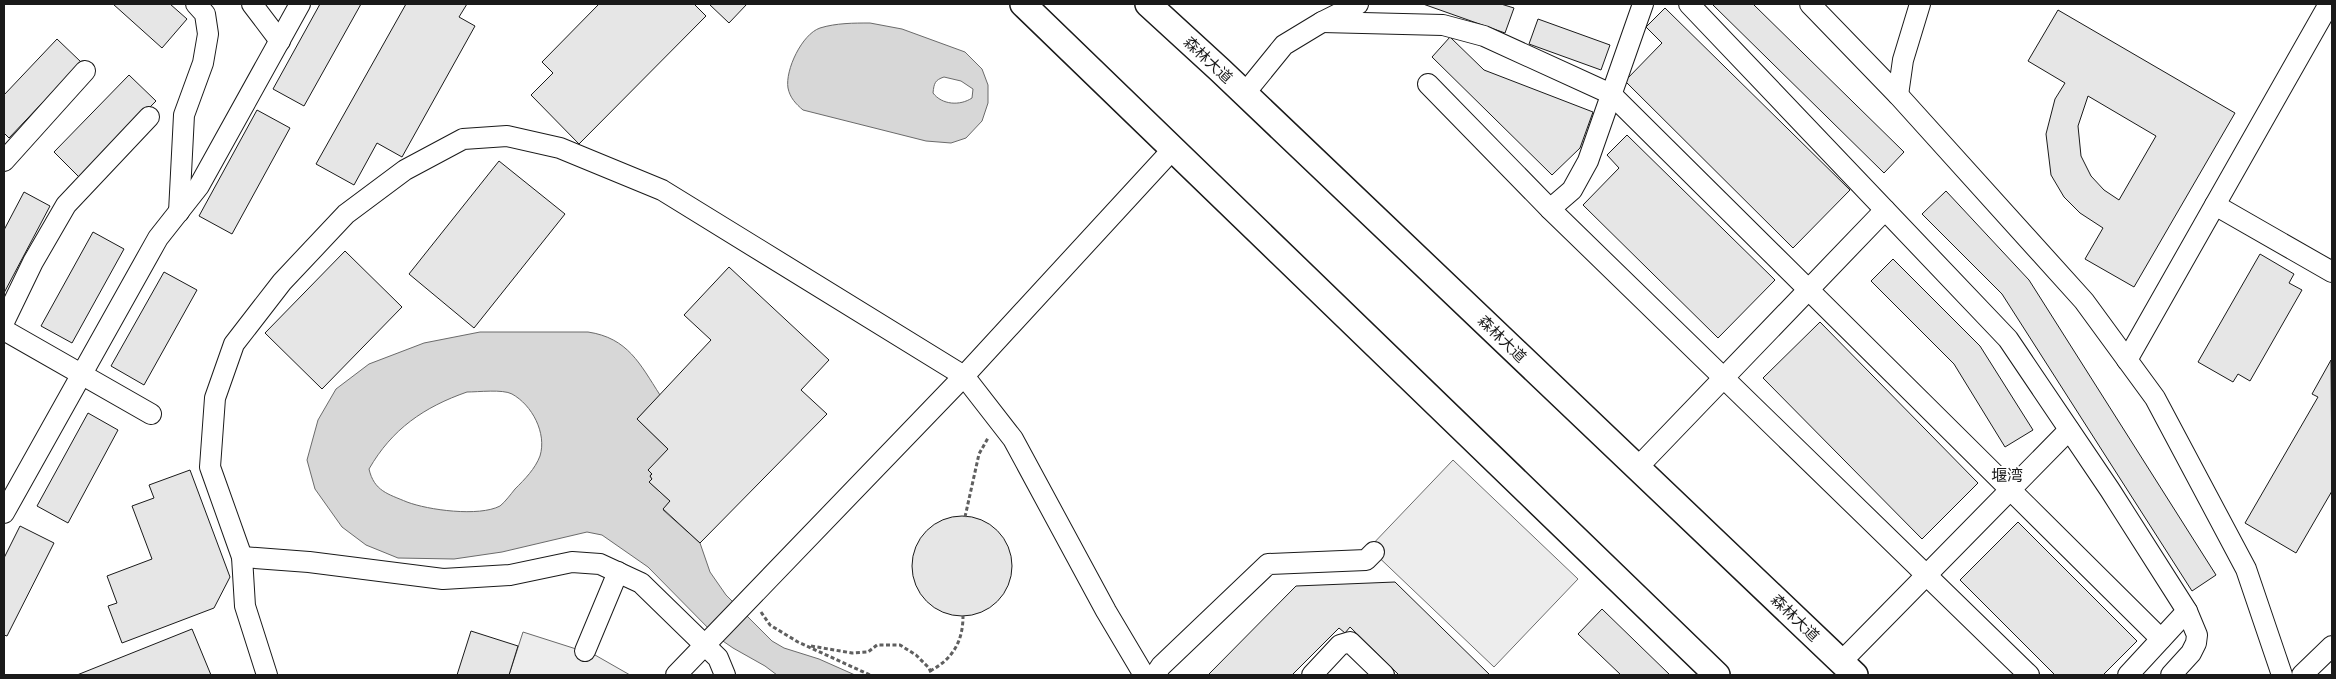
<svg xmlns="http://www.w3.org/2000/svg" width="2336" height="679" viewBox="0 0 2336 679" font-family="Helvetica,'Noto Sans SC',sans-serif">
<rect width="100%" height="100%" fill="#fff"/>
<!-- built -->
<g fill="#ededed" stroke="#6a6a6a">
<path d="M1453,460l125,119 -84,88 -125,-119z"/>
<path d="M523,632l72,23 35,20h-121z"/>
</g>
<!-- water -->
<g fill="#d7d7d7" stroke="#6a6a6a" fill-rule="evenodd">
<path d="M870,23l32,6 63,23 17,17 6,16v18l-6,18 -16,17 -15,5 -25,-2 -123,-31c-7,-6 -13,-12 -15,-22 -3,-18 14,-54 32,-60 16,-5 34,-5 50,-5zM944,77l17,4 12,8 -1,9c-12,8 -30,7 -39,-5 1,-10 2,-13 11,-16z"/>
<path d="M480,332h108c40,6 52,32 72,63l-23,24 31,30 -18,27 2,3 -3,3 21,19 -7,9 37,33 10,29 16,23 46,46 12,7 35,11 36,16h-78l-12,-9 -32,-18 -16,-11 -69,-70 -46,-32 -15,-3 -85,20 -48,7 -56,-1 -32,-13 -24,-18 -27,-38 -8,-29 11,-40 18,-31 33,-25 55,-21zM467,392c11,0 36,-3 45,2 20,11 35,39 28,62 -5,13 -15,23 -25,33 -4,5 -10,13 -15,17 -21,11 -72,4 -93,-4 -19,-8 -33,-11 -38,-33 23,-40 55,-62 98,-77z"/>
</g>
<!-- building -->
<g fill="#e6e6e6" stroke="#1a1a1a" fill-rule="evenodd">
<path d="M113,4h57l17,15 -25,29z"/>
<path d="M320,4h41l-57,102 -31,-17z"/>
<path d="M406,4h61l-8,13 16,9 -73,131 -25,-14 -23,42 -38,-21z"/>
<path d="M599,4h95l12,12 -127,128 -48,-49 22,-22 -11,-11z"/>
<path d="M709,4h38l-18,19z"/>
<path d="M1423,4h78l13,4 -9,25z"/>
<path d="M1712,4h41l151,148 -20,21z"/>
<path d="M1665,8l185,182 -57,58 -168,-167 37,-38 -16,-16z"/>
<path d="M2058,10l177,103 -101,174 -49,-28 18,-31 -23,-15 -16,-16 -13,-22 -5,-41 9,-35 10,-16 -37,-22zM2088,96l68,40 -37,64 -15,-10 -13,-14 -10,-20 -3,-30z"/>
<path d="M1538,19l72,26 -9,25 -72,-26z"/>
<path d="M1450,37l34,33 109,42 -13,36 -28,27 -120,-118z"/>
<path d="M57,39l24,23 -72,76 -5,-5v-38z"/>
<path d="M129,75l27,26 -76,77 -26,-26z"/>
<path d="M257,110l33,18 -58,106 -33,-18z"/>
<path d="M1627,135l148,145 -57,58 -135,-133 36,-37 -12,-13z"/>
<path d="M499,161l66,53 -91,114 -65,-54z"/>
<path d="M1946,191l83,89 187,295 -24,16 -190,-297 -80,-80z"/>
<path d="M24,192l26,14 -46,87v-63z"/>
<path d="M93,232l31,17 -52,94 -31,-17z"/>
<path d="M345,251l57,56 -80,82 -57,-56z"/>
<path d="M2260,254l34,20 -5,9 13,7 -52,91 -12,-7 -5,8 -35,-20z"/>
<path d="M1893,259l87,87 53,84 -28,17 -51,-83 -83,-83z"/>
<path d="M729,267l100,93 -28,30 26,24 -127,129 -37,-34 7,-8 -21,-19 3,-3 -2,-3 2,-2 -4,-4 20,-21 -31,-30 74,-79 -27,-25z"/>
<path d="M164,272l33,18 -53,95 -33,-19z"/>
<path d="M1820,322l158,161 -56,56 -159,-161z"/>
<path d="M2331,360l1,131 -36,62 -51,-30 73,-126 -6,-3z"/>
<path d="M88,413l30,17 -50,93 -31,-17z"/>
<path d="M190,470l40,107 -16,31 -92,35 -14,-37 9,-3 -10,-27 45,-17 -20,-53 22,-8 -5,-13z"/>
<circle cx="962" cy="566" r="50"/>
<path d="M2018,522l119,119 -34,34h-48l-95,-95z"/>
<path d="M20,526l34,17 -47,93 -3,-1v-77z"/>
<path d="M1395,582l95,93h-91l-49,-48 -5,6 -6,-5 -47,47h-84l88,-89z"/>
<path d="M1602,609l68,66h-49l-43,-41z"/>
<path d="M192,629l19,46h-134z"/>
<path d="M471,631l47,15 -9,29h-52z"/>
</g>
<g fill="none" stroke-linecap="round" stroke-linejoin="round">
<!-- minor casing -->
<g stroke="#1a1a1a" stroke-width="22">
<g id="minor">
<path d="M252,4l28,37"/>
<path d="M1689,4l319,335 102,151 77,121 10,24 -1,8 -5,10 -20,22"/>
<path d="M1810,4l88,91 186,206 71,97 91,171 36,106"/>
<path d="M1322,22l121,3 41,11 127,58 550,545"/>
<path d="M1428,84l122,125 479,466"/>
<path d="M1245,93l39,-48 38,-23 36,-18"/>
<path d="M1898,95l5,-35 17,-56"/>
<path d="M4,161l81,-90"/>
<path d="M2215,205l117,67"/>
<path d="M1550,209l22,-19 16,-29 55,-157"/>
<path d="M179,212l5,-97 19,-52 5,-29 -3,-20 -9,-10"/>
<path d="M4,322l29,-60 33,-57 83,-88"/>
<path d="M4,330l147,84"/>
<path d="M2127,360l202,-356"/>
<path d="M1637,468l248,-258"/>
<path d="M4,513l154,-275 41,-52 101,-182"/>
<path d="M242,557l67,5 134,17 67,-4 62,-13 28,2 41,19 77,75 7,17"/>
<path d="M585,651l33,-79"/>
<path d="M1841,662l228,-232"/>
<path d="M267,675l-22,-69 -3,-49 -32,-90 5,-69 19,-54 48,-62 64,-68 59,-44 58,-31 44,-3 53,12 102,42 302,186 49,63 93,172 38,64"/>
<path d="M676,675l288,-299 209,-227"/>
<path d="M1155,675l6,-9 107,-102 98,-4 8,-8"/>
<path d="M1312,675l28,-30 10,-3 34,33"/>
<path d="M2128,675l59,-64"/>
<path d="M2302,675l30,-29"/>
</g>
</g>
<!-- major casing -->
<g stroke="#1a1a1a" stroke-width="28">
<g id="major">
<path d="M1023,4l694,671"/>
<path d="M1148,4l72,66 635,605"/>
</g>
</g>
<!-- path -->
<g stroke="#5f5f5f" stroke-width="3" stroke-dasharray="4 2.5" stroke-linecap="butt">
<path d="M965,517l14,-63 9,-16"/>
<path d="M761,612l9,13 28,17 72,33"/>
<path d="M811,646l41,7 16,-1 9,-7h23l16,10 13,13 3,7"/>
<path d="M930,671c23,-12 33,-30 33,-55"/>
</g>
<!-- minor -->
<use href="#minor" stroke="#fff" stroke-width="20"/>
<!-- major -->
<use href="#major" stroke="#fff" stroke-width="25"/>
</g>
<g text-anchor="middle" stroke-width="4" stroke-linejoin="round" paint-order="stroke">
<!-- street labels -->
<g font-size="15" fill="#1a1a1a" stroke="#fff">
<text transform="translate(1208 60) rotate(43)" y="5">森林大道</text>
<text transform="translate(1502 339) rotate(44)" y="5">森林大道</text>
<text transform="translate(1795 618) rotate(44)" y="5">森林大道</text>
</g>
<!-- neighbourhood labels -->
<g font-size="16" fill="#1a1a1a" stroke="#fff">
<text x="2007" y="481">堰湾</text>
</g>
</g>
<!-- border -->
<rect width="2336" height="679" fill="none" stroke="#1a1a1a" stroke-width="10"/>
</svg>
